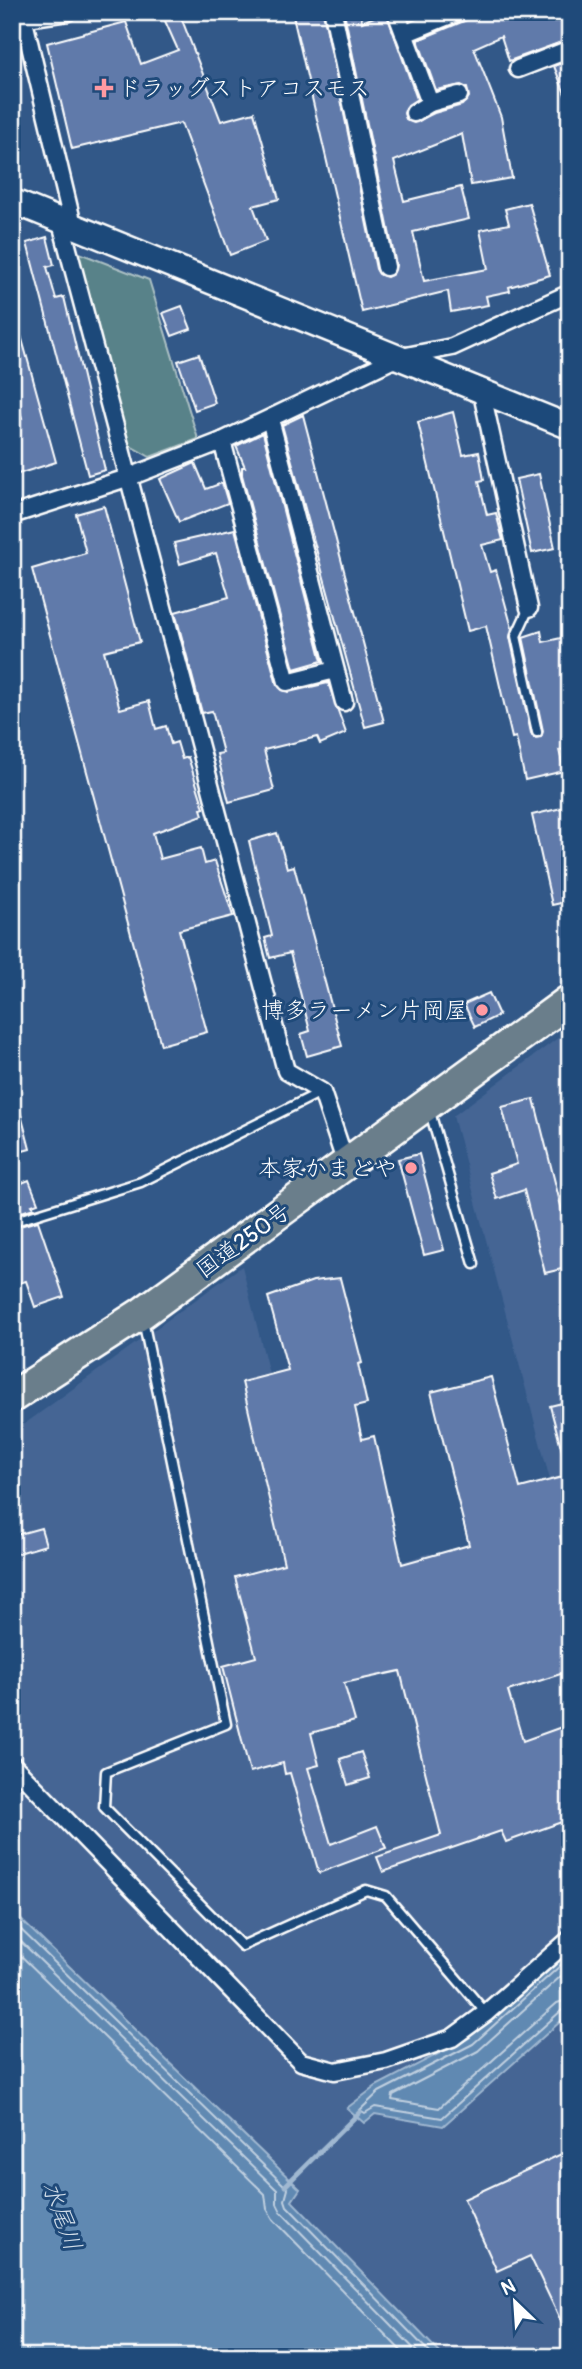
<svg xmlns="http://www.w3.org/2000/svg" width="582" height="2369" viewBox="0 0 582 2369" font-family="Pangolin,'Klee One',sans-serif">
<rect width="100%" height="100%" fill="#325888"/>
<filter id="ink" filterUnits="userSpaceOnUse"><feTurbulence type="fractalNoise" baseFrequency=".0143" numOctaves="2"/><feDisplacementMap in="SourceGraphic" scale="14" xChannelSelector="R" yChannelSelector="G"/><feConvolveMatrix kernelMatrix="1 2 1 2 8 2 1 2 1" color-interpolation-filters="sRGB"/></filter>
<g filter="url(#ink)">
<!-- built -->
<g fill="#446594">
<path d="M570,1029v526l-117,-439z"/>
<path d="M242,1266l80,320 108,-33 31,121 109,-34v307l-101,91 -93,48 -1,28 69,11 126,-112v344h-126l-153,-156 9,-12 -288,-278v-478z"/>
</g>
<!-- green -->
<path fill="#588289" stroke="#acc0c4" stroke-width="2" d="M77,252l72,28 49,159 -48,18 -23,-13z"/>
<!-- water -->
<g fill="#6189b2" stroke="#a0b8d1" stroke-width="2">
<path d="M12,1911l288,278 -8,12 152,156h-432z"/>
<path d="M570,1947v66l-127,113 -68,-12 -11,9 -17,-15 29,-22 93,-48z"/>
</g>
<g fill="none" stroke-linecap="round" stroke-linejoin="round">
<!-- shore -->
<g stroke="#c0d0e0" stroke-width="2">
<path d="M12,1921l276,268 -3,11 2,6 147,151"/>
<path d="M12,1933l265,257v14l4,8 141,145"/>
<path d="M12,1947l253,247 2,15 6,10 134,138"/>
<path d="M570,1957l-97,87 -94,48 -19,18 5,3 10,-6 67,11 120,-108 8,-2"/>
<path d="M570,1968l-92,83 -85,44 -1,5 47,8 118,-105 13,-4"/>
</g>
<!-- stream -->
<path stroke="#a0b8d1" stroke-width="5" d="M285,2186l75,-74"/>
</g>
<!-- building -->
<g fill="#607aaa" stroke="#fff" stroke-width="2">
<path d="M161,12h18l42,109 33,-9 25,87 -26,7 13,35 -36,14 -49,-132 -109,26 -25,-106 79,-21 15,42 37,-14z"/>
<path d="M292,12h31l53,257 3,5 8,3 6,-3 3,-9 -52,-253h17l1,10 24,-10 31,87 -9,6 -4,8 2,6 8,4 20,-10 28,-8 7,-8 -2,-9 -6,-3 -25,5 -18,-50 68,-28h84v27l-61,22 -8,-25 -27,12 27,69 11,61 -41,7 -9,-51 -68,27 10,40 57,-14 8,32 -56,13 11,49 64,-12 -8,-39 29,-6 -4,-15 24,-6 21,72 -41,12 1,4 -24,5 2,9 -37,7 -3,-21 -86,21z"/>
<path d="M570,60v44h-1l-15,-38z"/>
<path d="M47,237l7,28 -7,2 9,32 8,-2 41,173 -17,5 -61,-232z"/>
<path d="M182,306l9,23 -19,7 -9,-23z"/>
<path d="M17,321l39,141 -44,14v-55l10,-3 -10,-34v-62z"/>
<path d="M199,354l16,49 -20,7 -17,-49z"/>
<path d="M453,412l10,43 16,-3 5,28 -5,1 8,34 9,-2 7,27 -21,5 8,27 6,-2 16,58 -2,9 21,96 3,5 7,-1 2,-6 -20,-94 18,-6 2,11 27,-6v113l-11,1 5,21 -39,9 -9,-43 -4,1 -26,-112 -18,5 -50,-209z"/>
<path d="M303,415l81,307 -19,5 -83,-302z"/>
<path d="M263,433l59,228 -28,8 -52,-194v-8h3l-9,-21z"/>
<path d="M195,463l11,26 16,-6 6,20 -49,19 -19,-43z"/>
<path d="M539,474l16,74 -23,5 -16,-74z"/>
<path d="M104,506l36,136 -36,9 16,58 29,-8 7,28 10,-3 5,18 6,-2 5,17 6,-2 16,51 -3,1 2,6 -50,18 7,26 41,-11 4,16 10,-3 18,55 -54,14 28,102 -46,13 -129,-476 54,-16 -10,-39z"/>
<path d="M235,529l42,156 12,7 39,-9 18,50 -26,11 -3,-7 -53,13 10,40 -45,12 -12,-48 6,-1 -11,-42 -10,2 -27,-101 54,-15 -13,-44 -36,11 -6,-21z"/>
<path d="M570,806v95l-18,4 -20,-90z"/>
<path d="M277,833l10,35 7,-2 48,180 -35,10 -6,-22 9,-3 -20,-78 -20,5 -5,-20 7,-2 -23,-95z"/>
<path d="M489,993l10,22 -24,12 -11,-23z"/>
<path d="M12,1099h5l13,50 -18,5z"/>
<path d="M534,1099l36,143v25l-25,6 -21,-83 -27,9 -8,-26 28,-9 -15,-57z"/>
<path d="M419,1154l25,96 -20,5 -26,-96z"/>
<path d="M29,1180l9,23 -6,2 2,3 -22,7v-28z"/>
<path d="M38,1221l26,76 -29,10 -9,-26 -14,4v-57z"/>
<path d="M340,1278l22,85 -4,1 9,40 -12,3 7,32 12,-3 28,128 67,-19 -38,-153 60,-15 29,111 50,-13v59l-10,2 10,37v98l-62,20 15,50 47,-17v95l-64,23 -5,-11 -118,41 -6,-15 64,-22 -41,-164 -56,12 11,38 -44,12 8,32 -11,3 23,76 46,-18 9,22 -67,25 -29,-100 -5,1 -2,-11 -33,9 -27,-106 33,-9 -21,-80 49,-13 -42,-182 46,-12 -20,-73 45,-16z"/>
<path d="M570,1401v61h-5l-15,-56z"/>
<path d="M41,1528l5,17 -34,10v-19z"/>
<path d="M361,1752l9,26 -22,7 -8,-26z"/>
<path d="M570,2150v190l-40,-84 -33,15 -33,-72z"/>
</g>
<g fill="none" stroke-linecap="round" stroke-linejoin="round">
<!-- lane casing -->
<g stroke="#fff" stroke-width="13">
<g id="lane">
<path d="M529,608l-13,28 21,96"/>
<path d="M430,1112l44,152"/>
<path d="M12,1222l129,-40 180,-90"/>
<path d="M143,1320l83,404 -120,48 -2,35 138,139 124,-56 20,6 100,117"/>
</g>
</g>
<!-- street casing -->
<g stroke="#fff" stroke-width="21">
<g id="street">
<path d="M333,12l53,255"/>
<path d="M396,12l34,91"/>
<path d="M12,20l56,-8"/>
<path d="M24,21l49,204"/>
<path d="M404,34l54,-22"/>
<path d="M518,69l52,-20"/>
<path d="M414,113l16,-10 29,-8"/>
<path d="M60,219l226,852 36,21 24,72"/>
<path d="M481,389l48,219"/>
<path d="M270,419l74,283"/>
<path d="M222,441l65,241 48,-12"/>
<path d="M12,515l115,-37 95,-37 174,-83 56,-11 118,-54"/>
<path d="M12,1764l289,298 34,9 51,-10 66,-23 34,-25 84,-74"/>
</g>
</g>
<!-- secondary casing -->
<g stroke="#fff" stroke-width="28">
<path id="secondary" d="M12,201l558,226"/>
</g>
<!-- highway casing -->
<g stroke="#fff" stroke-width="35">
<path id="highway" d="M12,1397l130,-84 428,-313"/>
</g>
<!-- lane -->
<use href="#lane" stroke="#1f4a7a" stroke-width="8"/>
<!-- street -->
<use href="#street" stroke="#1f4a7a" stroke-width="16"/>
<!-- secondary -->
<use href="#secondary" stroke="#1f4a7a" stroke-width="23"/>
<!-- highway -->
<use href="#highway" stroke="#6b7e8b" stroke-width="30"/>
</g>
</g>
<!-- markers -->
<g fill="#ff9aa2" stroke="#1f4a7a" stroke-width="2.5">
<path d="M100.5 77.5h7v7h7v7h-7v7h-7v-7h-7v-7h7z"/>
<circle cx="482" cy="1010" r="7"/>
<circle cx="411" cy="1168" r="7"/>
</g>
<g text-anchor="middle" stroke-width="6" stroke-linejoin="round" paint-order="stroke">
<!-- poi labels -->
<g font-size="23" fill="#fff" stroke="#1f4a7a" text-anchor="end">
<text x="118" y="96" text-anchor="start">ドラッグストアコスモス</text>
<text x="468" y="1018">博多ラーメン片岡屋</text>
<text x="397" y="1176">本家かまどや</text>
</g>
<!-- street labels -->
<g font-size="23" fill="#fff" stroke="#1f4a7a">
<text transform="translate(243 1240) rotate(-36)" y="8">国道250号</text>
</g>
<!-- water labels -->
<g font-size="24" font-style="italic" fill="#d0dce8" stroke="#1f4a7a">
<text transform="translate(62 2216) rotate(70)" y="8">水尾川</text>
</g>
</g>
<!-- margin -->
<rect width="582" height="2369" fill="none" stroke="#1f4a7a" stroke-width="42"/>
<rect x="21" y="21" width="540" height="2327" fill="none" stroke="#fff" stroke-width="2.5" filter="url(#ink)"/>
<!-- north arrow -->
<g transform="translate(515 2302) rotate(335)" stroke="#1f4a7a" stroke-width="5" paint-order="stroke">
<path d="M0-5L12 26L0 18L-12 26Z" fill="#ffffff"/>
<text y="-10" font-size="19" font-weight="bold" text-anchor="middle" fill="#ffffff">N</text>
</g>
</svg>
